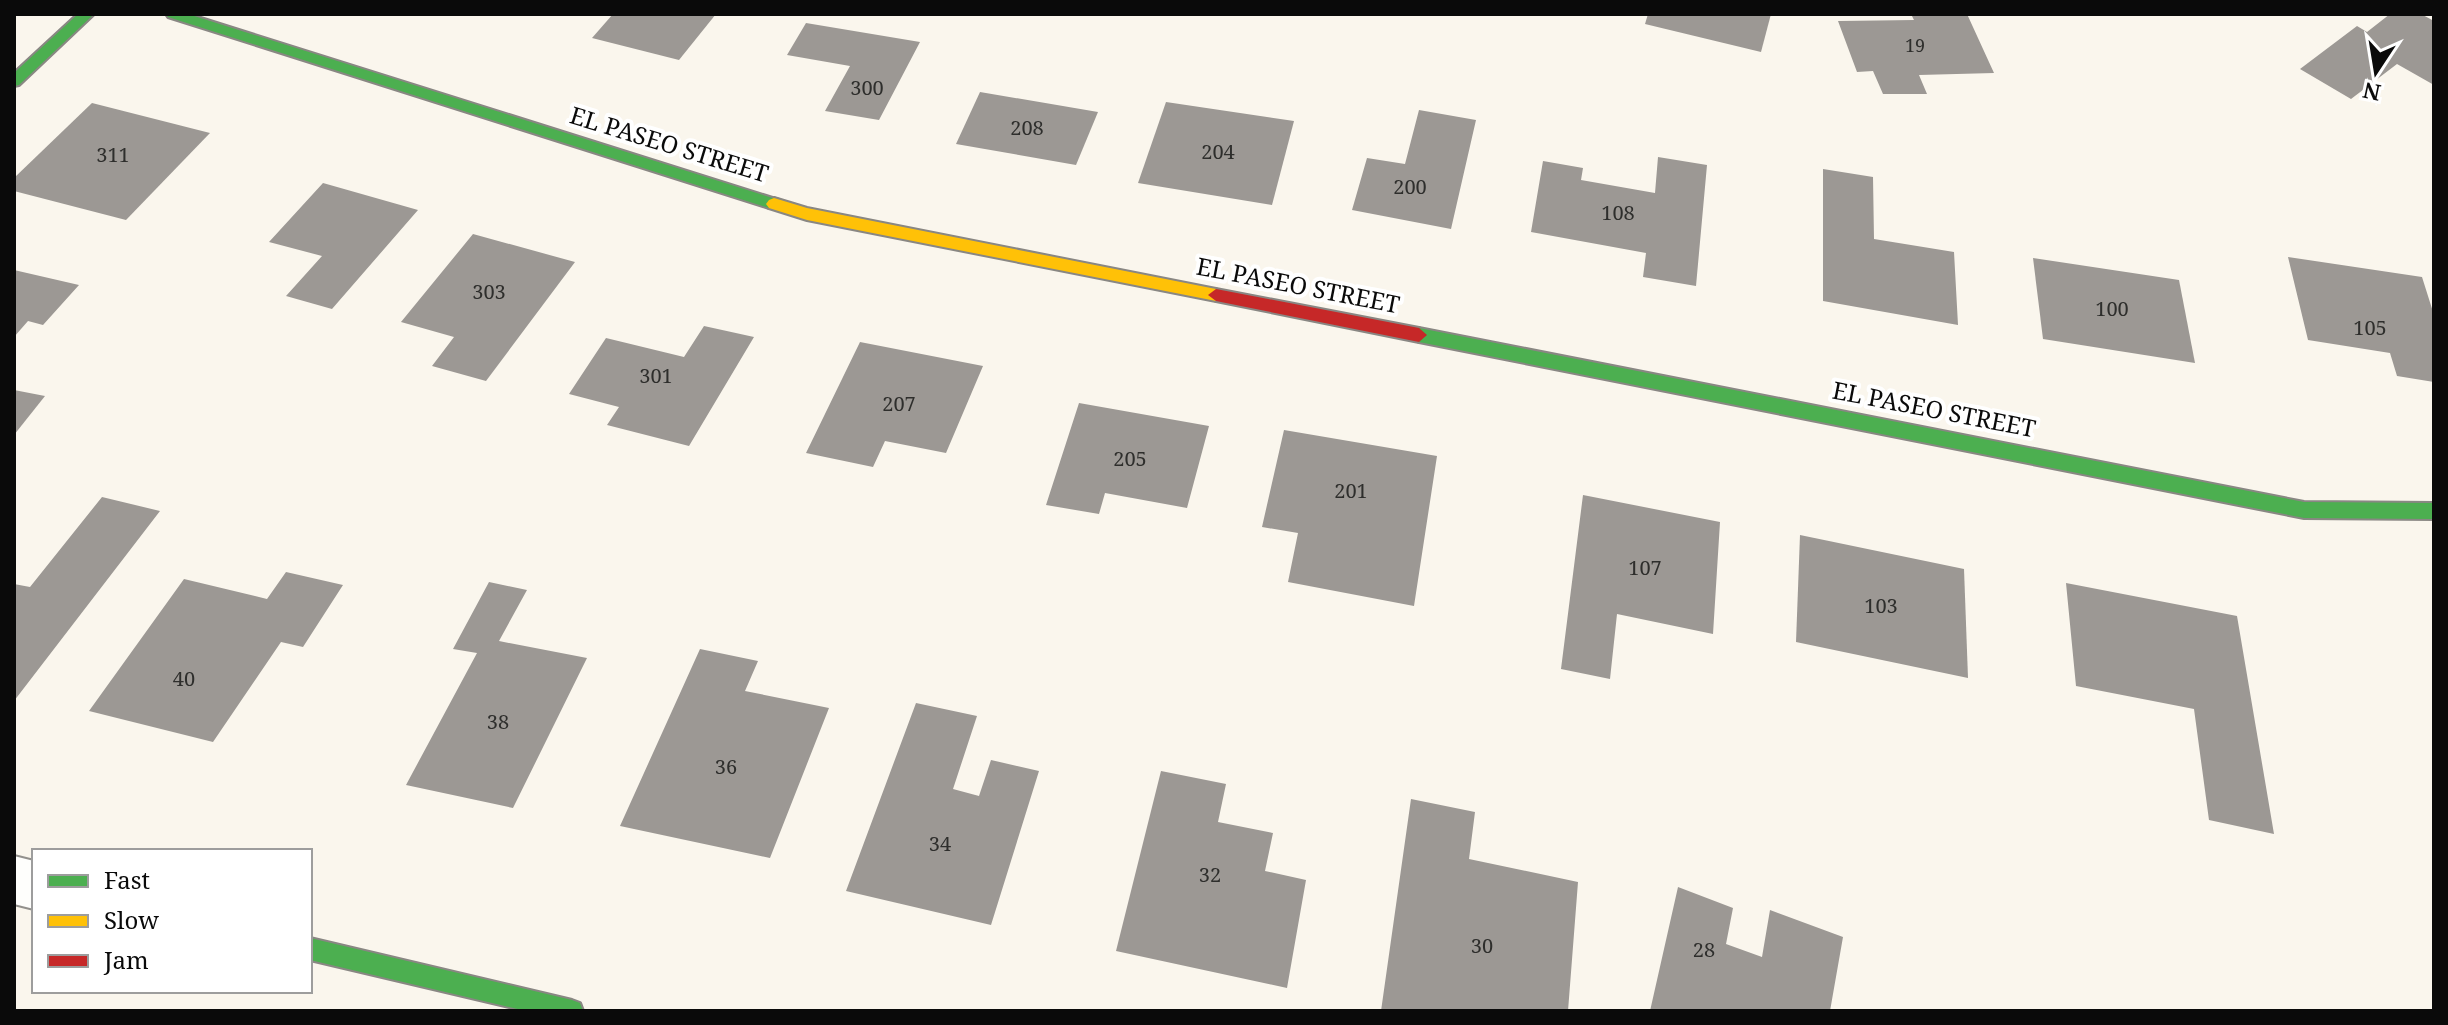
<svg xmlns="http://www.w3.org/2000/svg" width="2448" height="1025" viewBox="0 0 2448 1025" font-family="'Noto Serif',serif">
<rect width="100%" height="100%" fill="#faf6ed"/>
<!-- building -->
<g fill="#9c9894">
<path d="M613,14h103l-37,46 -87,-22z"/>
<path d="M1648,14h123l-10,38 -116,-28z"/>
<path d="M1911,14h56l27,59 -75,2 8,19h-44l-10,-23 -16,1 -19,-51 76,-1z"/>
<path d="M2390,14h31l13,7v64l-37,-21 -46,35 -51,-30 57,-43 10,6z"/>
<path d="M806,23l114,19 -41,78 -54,-9 25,-45 -63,-11z"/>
<path d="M980,92l118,20 -22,53 -120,-21z"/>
<path d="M1166,102l128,19 -22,84 -134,-22z"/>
<path d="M92,103l118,30 -84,87 -112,-29v-13z"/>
<path d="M1419,110l57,10 -25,109 -99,-19 15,-52 38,6z"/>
<path d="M1658,157l49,8 -11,121 -53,-9 3,-24 -115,-21 12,-71 40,7 -2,12 74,13z"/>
<path d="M1823,169l50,8 1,62 80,13 4,73 -135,-24z"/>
<path d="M323,183l95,27 -86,99 -46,-13 36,-40 -53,-14z"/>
<path d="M473,234l102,28 -89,119 -54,-15 22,-29 -53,-15z"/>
<path d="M2288,257l134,20 12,38v67l-37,-6 -7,-23 -82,-13z"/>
<path d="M2033,258l146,22 16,83 -152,-24z"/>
<path d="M14,270l65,15 -36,40 -15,-4 -14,16z"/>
<path d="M704,326l50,11 -65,109 -82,-21 12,-18 -50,-13 37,-56 78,19z"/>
<path d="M860,342l123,24 -37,87 -61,-12 -12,26 -67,-14z"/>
<path d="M14,390l31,6 -31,39z"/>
<path d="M1079,403l130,23 -22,82 -82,-15 -6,21 -53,-9z"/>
<path d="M1284,430l153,26 -23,150 -126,-24 10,-49 -36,-6z"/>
<path d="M1583,495l137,27 -7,112 -96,-20 -7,65 -49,-10z"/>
<path d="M102,497l58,14 -146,190v-117l16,3z"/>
<path d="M1800,535l164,34 4,109 -172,-36z"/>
<path d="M286,572l57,13 -40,62 -22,-5 -68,100 -124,-31 95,-132 83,20z"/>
<path d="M489,582l38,8 -28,51 88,17 -74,150 -107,-23 71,-132 -24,-4z"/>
<path d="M2066,583l171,33 37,218 -65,-14 -15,-111 -118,-23z"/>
<path d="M700,649l58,12 -13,30 84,17 -59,150 -150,-32z"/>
<path d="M916,703l61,13 -24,73 26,7 12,-36 48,11 -48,154 -145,-34z"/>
<path d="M1161,771l65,13 -8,38 55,11 -8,38 41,9 -19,108 -171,-37z"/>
<path d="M1411,799l64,13 -6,47 109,23 -10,129h-187z"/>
<path d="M1678,887l55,21 -7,36 36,13 8,-47 73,27 -13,74h-180z"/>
</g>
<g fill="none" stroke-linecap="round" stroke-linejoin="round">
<!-- street casing -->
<g stroke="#92908c" stroke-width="4">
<path id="street" d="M14,856l20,5v48l-20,-5z"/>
</g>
<!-- fast casing -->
<g stroke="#898783" stroke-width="4">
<g id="fast">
<path d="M78,14h16l-75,71 -5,1v-13z"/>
<path d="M166,14h22l591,186 3,4 -3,4h-10l-601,-191z"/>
<path d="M1419,328l885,174 130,1v16l-130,-1 -885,-176 -8,-7z"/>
<path d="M310,938l262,62 8,3 3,8h-57l-216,-51z"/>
</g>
</g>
<!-- slow casing -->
<g stroke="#898783" stroke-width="4">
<path id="slow" d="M774,198l33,10 409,81 8,6 -8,6 -409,-81 -38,-12 -3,-4 3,-4z"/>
</g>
<!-- jam casing -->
<g stroke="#898783" stroke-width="4">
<path id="jam" d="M1216,289l203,39 8,7 -8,7 -203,-41 -8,-6z"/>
</g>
<!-- street -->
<use href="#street" fill="#fefefc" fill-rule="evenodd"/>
<!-- fast -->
<use href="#fast" fill="#4caf50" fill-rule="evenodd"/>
<!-- slow -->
<use href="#slow" fill="#ffc107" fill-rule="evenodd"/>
<!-- jam -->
<use href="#jam" fill="#c62828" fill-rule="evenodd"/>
</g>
<g text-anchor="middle" stroke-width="8" stroke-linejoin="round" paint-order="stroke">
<!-- far-number labels -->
<g font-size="18" fill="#2e2e2c">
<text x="1915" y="52">19</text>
</g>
<!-- number labels -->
<g font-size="20" fill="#2e2e2c">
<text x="867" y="95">300</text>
<text x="1027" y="135">208</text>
<text x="1218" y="159">204</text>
<text x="113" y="162">311</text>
<text x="1410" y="194">200</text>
<text x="1618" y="220">108</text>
<text x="489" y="299">303</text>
<text x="2112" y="316">100</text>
<text x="2370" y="335">105</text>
<text x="656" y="383">301</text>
<text x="899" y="411">207</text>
<text x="1130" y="466">205</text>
<text x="1351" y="498">201</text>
<text x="1645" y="575">107</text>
<text x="1881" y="613">103</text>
<text x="184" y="686">40</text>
<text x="498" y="729">38</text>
<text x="726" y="774">36</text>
<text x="940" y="851">34</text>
<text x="1210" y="882">32</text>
<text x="1482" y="953">30</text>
<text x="1704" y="957">28</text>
</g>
<!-- street labels -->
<g font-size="24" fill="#0a0a0a" stroke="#fff">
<text transform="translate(669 145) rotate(17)" y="8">EL PASEO STREET</text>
<text transform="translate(1298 286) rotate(11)" y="8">EL PASEO STREET</text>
<text transform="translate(1934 410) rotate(11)" y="8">EL PASEO STREET</text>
</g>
</g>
<!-- border -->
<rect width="2448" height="1025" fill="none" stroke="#0a0a0a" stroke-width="32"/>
<!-- legend -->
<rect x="32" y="849" width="280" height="144" fill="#ffffff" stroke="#9d9d9d" stroke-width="2"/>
<rect x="48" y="875" width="40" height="12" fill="#4caf50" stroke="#9d9d9d" stroke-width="2"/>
<text x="104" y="889" font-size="24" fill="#0a0a0a">Fast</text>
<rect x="48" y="915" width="40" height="12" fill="#ffc107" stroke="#9d9d9d" stroke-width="2"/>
<text x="104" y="929" font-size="24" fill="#0a0a0a">Slow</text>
<rect x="48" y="955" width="40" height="12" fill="#c62828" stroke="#9d9d9d" stroke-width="2"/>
<text x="104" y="969" font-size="24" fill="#0a0a0a">Jam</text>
<!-- north arrow -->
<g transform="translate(2376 72) rotate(192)" stroke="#ffffff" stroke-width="6" paint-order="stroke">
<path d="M0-6L14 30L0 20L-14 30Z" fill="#0a0a0a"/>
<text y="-12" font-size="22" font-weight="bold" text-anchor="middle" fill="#0a0a0a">N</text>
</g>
</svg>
